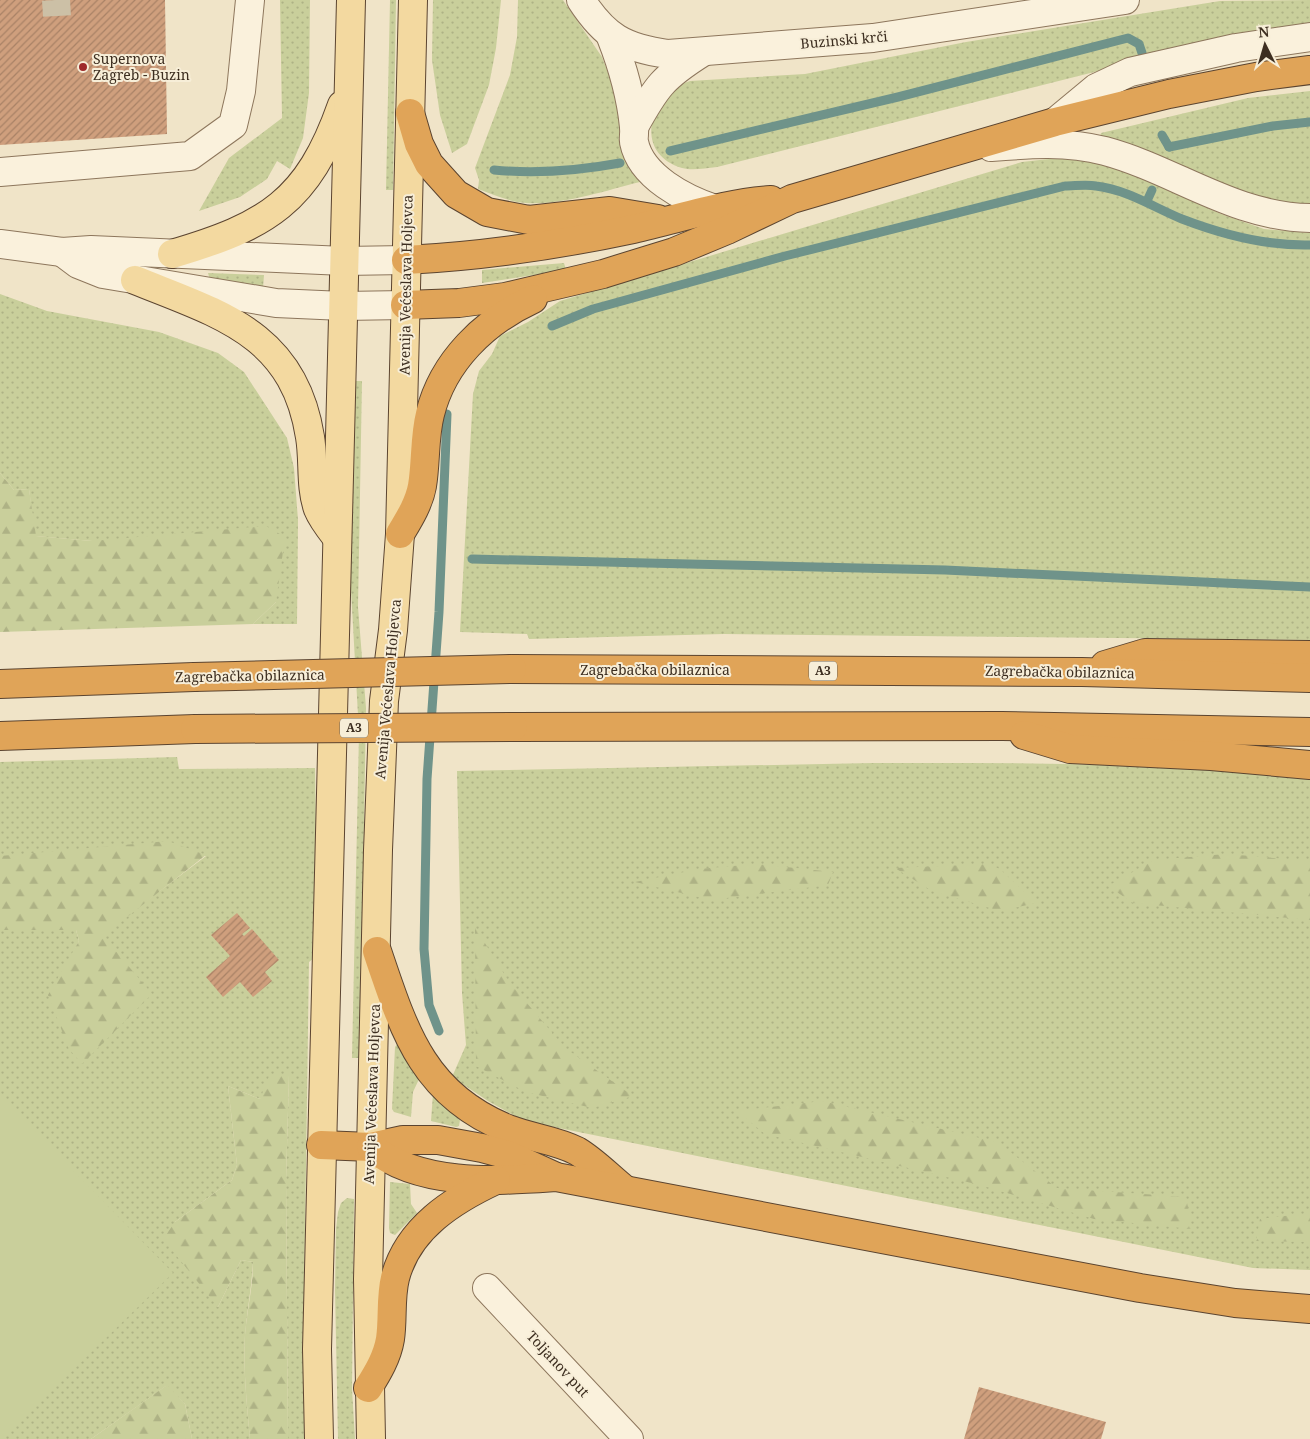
<svg xmlns="http://www.w3.org/2000/svg" width="1310" height="1439" viewBox="0 0 1310 1439" font-family="'Noto Serif',serif">
<defs>
<pattern id="grass-dots" width="8" height="8" patternUnits="userSpaceOnUse" patternTransform="scale(1.25)"><rect width="8" height="8" fill="#c9cf9b"/><path d="M2 2h.1M6 6h.1" fill="none" stroke="#aeb285" stroke-width="1.8" stroke-linecap="round"/></pattern>
<pattern id="forest-firs" width="22" height="20" patternUnits="userSpaceOnUse" patternTransform="scale(1.25)"><rect width="22" height="20" fill="#c9cf9b"/><path d="M5 1l3.5 6h-7zM16 11l3.5 6h-7z" fill="#aeb285"/></pattern>
<pattern id="building-hatch" width="6" height="6" patternUnits="userSpaceOnUse" patternTransform="scale(1.25)"><rect width="6" height="6" fill="#cf9f7d"/><path d="M-1 1l2-2M0 6l6-6M5 7l2-2" fill="none" stroke="#a98266"/></pattern>
</defs>
<rect width="100%" height="100%" fill="#f0e4c8"/>
<!-- grass -->
<g fill="url(#grass-dots)">
<path d="M280,0h30l-1,93 -6,45 -13,31 -13,-8 -10,18 -27,18 -41,14 30,-53 53,-40z"/>
<path d="M390,0h6l-3,190h-7z"/>
<path d="M433,0h68l-5,48 -7,37 -22,59 -15,9 -12,-38 -8,-55z"/>
<path d="M518,0h45l39,57 13,34 8,62 17,29c-36,9 -77,23 -114,21 -16,-1 -32,-8 -48,-14l1,-9 -4,-12 35,-93 7,-38z"/>
<path d="M1310,0v25l-172,36 -421,106c-12,1 -24,4 -35,1 -50,-15 -33,-74 8,-87l115,-7 161,-32 254,-41z"/>
<path d="M1310,91v116l-60,-9 -150,-61 1,-4 147,-35z"/>
<path d="M1066,157l45,8 110,49 43,15 46,4v407l-586,-6 -195,5 -2,-5 -67,-2 13,-238 6,-23 13,-17 8,-18 28,-14 32,-21 462,-139z"/>
<path d="M564,263l2,7 -84,13v-13z"/>
<path d="M208,273l56,2 -1,13 -53,-8z"/>
<path d="M0,294l47,17 112,21 59,21 26,19 43,66 7,30 4,52 -1,104h-44l23,-22 -184,-61 -57,-5 -6,-47 -15,1 -14,-17z"/>
<path d="M355,381h7l-4,226 8,101 -6,350h-8l7,-325 -9,-161z"/>
<path d="M177,757l2,12 136,-1 1,66 -3,125 -4,3 -6,405 3,72h-18l-2,-258 3,-106 -29,24 -32,-13 9,79 -5,15 -57,42 43,85 23,-47 12,2c-1,24 -6,48 -8,73 -2,34 2,70 5,104h-58l-7,-35 -19,-18 -75,53h-91v-509h76l3,11 -9,18 136,-103h-206v-94z"/>
<path d="M873,763c146,0 292,-1 437,16v491l-57,-2 -729,-147 -36,-20 -36,-24 14,-32 -4,-52 -5,-222z"/>
<path d="M397,1044l3,1 20,32 -7,15 -2,25 -17,-5 -2,-3 3,-62z"/>
<path d="M433,1094l27,26 -1,6 -3,1 -25,-6z"/>
<path d="M390,1182l20,2 1,20 6,9 -22,22 -5,-2 -1,-5z"/>
<path d="M347,1198l7,1 -2,190 3,50h-17l-3,-149 1,-61 2,-17 3,-9z"/>
</g>
<!-- forest -->
<g fill="url(#forest-firs)">
<path d="M0,473l14,17 15,-1 7,47 56,5 174,-15 19,11 -9,65 -23,22 -253,8z"/>
<path d="M168,841l38,14 -103,81 49,58 -70,70 -13,-15 -21,-54 31,-54 -3,-11h-76v-74z"/>
<path d="M1226,854l84,7v59l-177,-17 -25,-17 46,-26z"/>
<path d="M756,864l77,8 -5,13 -117,15 -76,-18 64,-13z"/>
<path d="M990,864l11,6 35,33 -36,8 -68,-20 -37,-23z"/>
<path d="M475,927l34,55 56,66 68,48 -41,12 -66,-16 -50,-26z"/>
<path d="M270,1074l19,1 -3,106 2,258h-38c-3,-34 -7,-70 -5,-104 2,-25 8,-48 8,-73l-12,-2 -23,47 -55,-68 12,-17 57,-42 5,-15 -9,-79 32,13z"/>
<path d="M822,1101l175,41 60,46 129,9 6,32 -98,-10 -114,-34 -215,-51 -28,-23z"/>
<path d="M1310,1213v29l-54,-1 4,-22z"/>
<path d="M167,1385l18,19 7,35h-101z"/>
</g>
<!-- pitch -->
<path fill="#c9cf9b" d="M0,1095l173,178 -171,166h-2z"/>
<g fill="none" stroke-linecap="round" stroke-linejoin="round">
<!-- stream -->
<g stroke="#6f938a" stroke-width="9">
<path d="M1162,135l7,12"/>
<path d="M1169,147l104,-21 37,-4"/>
<path d="M670,151l228,-54 230,-59 11,6 3,9"/>
<path d="M494,170c43,4 83,1 126,-7"/>
<path d="M1147,201l5,-11"/>
<path d="M552,326l41,-17 192,-53 280,-70c10,0 21,-2 31,0 32,4 57,21 86,33 39,15 86,27 128,26"/>
<path d="M472,559l473,11 365,17"/>
<path d="M439,1031l-10,-26 -5,-56 3,-170 12,-167 8,-198"/>
</g>
</g>
<!-- building -->
<g fill="url(#building-hatch)">
<path d="M0,0h165l2,134 -167,11z"/>
<path d="M237,913l13,15 -8,6 2,2 8,-7 27,31 -14,12 7,9 -19,16 -13,-15 -17,15 -17,-20 24,-21 -19,-21z"/>
<path d="M979,1387l127,35 -5,17h-137z"/>
</g>
<g fill="none" stroke-linecap="round" stroke-linejoin="round">
<!-- minor-tunnel -->
<path stroke="#ccc0a6" stroke-width="28" stroke-dasharray="28 14" stroke-linecap="butt" d="M56,0l1,16"/>
<!-- minor casing -->
<g stroke="#8d765c" stroke-width="30">
<g id="minor">
<path d="M581,0c24,37 43,48 87,54l205,-16 252,-38"/>
<path d="M611,37c11,28 20,59 23,90 1,5 -1,10 0,15 7,35 51,57 81,67"/>
<path d="M1055,122l41,-34 34,-16 106,-24 74,-11"/>
<path d="M634,127c22,-40 29,-50 69,-75"/>
<path d="M991,147c38,-3 76,-6 114,4 70,19 129,66 205,67"/>
<path d="M0,172l190,-16 43,-31 8,-34 9,-91"/>
<path d="M0,244l62,8 29,-2 253,11 62,-1"/>
<path d="M62,252l16,12 25,10 173,29 67,3 62,-1"/>
<path d="M487,1288l142,151"/>
</g>
</g>
<!-- major casing -->
<g stroke="#5b4430" stroke-width="30">
<g id="major">
<path d="M172,254c95,-28 136,-52 170,-149"/>
<path d="M135,280c84,34 159,53 175,157 4,23 0,50 8,72 4,10 12,20 19,29"/>
<path d="M319,1439l-2,-90 34,-1349"/>
<path d="M371,1439l-3,-160 10,-429 6,-149 9,-71 7,-96 13,-534"/>
</g>
</g>
<!-- highway casing -->
<g stroke="#5b4430" stroke-width="30">
<g id="highway">
<path d="M410,113l9,31 10,20 27,30 31,18 42,8 81,-9 48,8"/>
<path d="M406,260c77,-4 152,-15 227,-31 46,-10 91,-26 138,-29"/>
<path d="M405,305l54,-2 46,-6 98,-23 71,-22 53,-22 65,-31 263,-77 114,-28 87,-17 54,-7"/>
<path d="M400,534c9,-15 19,-31 22,-48 4,-24 2,-49 8,-72 13,-53 55,-93 103,-115"/>
<path d="M1105,665l40,-12 165,2"/>
<path d="M512,669l570,3 228,6"/>
<path d="M0,684l194,-7"/>
<path d="M513,727l489,-1 308,6"/>
<path d="M1024,735l46,14 141,7 99,9"/>
<path d="M0,736l195,-7"/>
<path d="M377,951c27,80 46,144 131,178 23,9 48,11 69,22 17,10 32,26 47,38"/>
<path d="M321,1145l50,2 32,-7h35l44,8 26,7 46,21"/>
<path d="M371,1147c49,40 125,34 185,30l584,111 95,15 75,6"/>
<path d="M368,1388c10,-16 19,-31 22,-49 3,-20 0,-41 5,-61 13,-50 58,-78 101,-98"/>
</g>
</g>
<!-- minor -->
<use href="#minor" stroke="#faf1dc" stroke-width="28"/>
<!-- major -->
<use href="#major" stroke="#f3d9a0" stroke-width="28"/>
<!-- highway -->
<use href="#highway" stroke="#e0a458" stroke-width="28"/>
<!-- highway-bridge casing -->
<g stroke="#5b4430" stroke-width="30" stroke-linecap="butt">
<g id="highway-bridge">
<path d="M194,677l318,-8"/>
<path d="M195,729l318,-2"/>
</g>
</g>
<!-- highway-bridge -->
<use href="#highway-bridge" stroke="#e0a458" stroke-width="28"/>
</g>
<!-- markers -->
<circle fill="#9e2a2b" stroke="#f7eed8" stroke-width="2" cx="83" cy="67" r="5"/>
<g text-anchor="middle" stroke-width="4" stroke-linejoin="round" paint-order="stroke">
<!-- shield labels -->
<g fill="#f7eed8" stroke="#756857" stroke-width="1">
<rect x="809" y="661.5" width="28" height="19" rx="4"/>
<rect x="340" y="718.5" width="28" height="19" rx="4"/>
</g>
<g font-size="12" font-weight="bold" fill="#3d2e20">
<text x="823" y="675">A3</text>
<text x="354" y="732">A3</text>
</g>
<!-- street labels -->
<g font-size="14" fill="#3d2e20" stroke="#f7eed8">
<text transform="translate(844 40) rotate(-5)" y="5">Buzinski krči</text>
<text transform="translate(406 285) rotate(-89)" y="5">Avenija Većeslava Holjevca</text>
<text x="655" y="675">Zagrebačka obilaznica</text>
<text transform="translate(1060 672) rotate(1)" y="5">Zagrebačka obilaznica</text>
<text transform="translate(250 676) rotate(-1)" y="5">Zagrebačka obilaznica</text>
<text transform="translate(388 689) rotate(-85)" y="5">Avenija Većeslava Holjevca</text>
<text transform="translate(372 1094) rotate(-88)" y="5">Avenija Većeslava Holjevca</text>
<text transform="translate(558 1364) rotate(47)" y="5">Toljanov put</text>
</g>
<!-- poi labels -->
<g font-size="14" fill="#3d2e20" stroke="#f7eed8" text-anchor="start">
<text x="93" y="64">Supernova<tspan x="93" dy="16">Zagreb - Buzin</tspan></text>
</g>
</g>
<!-- north arrow -->
<g transform="translate(1265 45) rotate(355)" stroke="#f7eed8" stroke-width="4" paint-order="stroke">
<path d="M0-4L9 19L0 12L-9 19Z" fill="#3d2e20"/>
<text y="-8" font-size="14" font-weight="bold" text-anchor="middle" fill="#3d2e20">N</text>
</g>
</svg>
